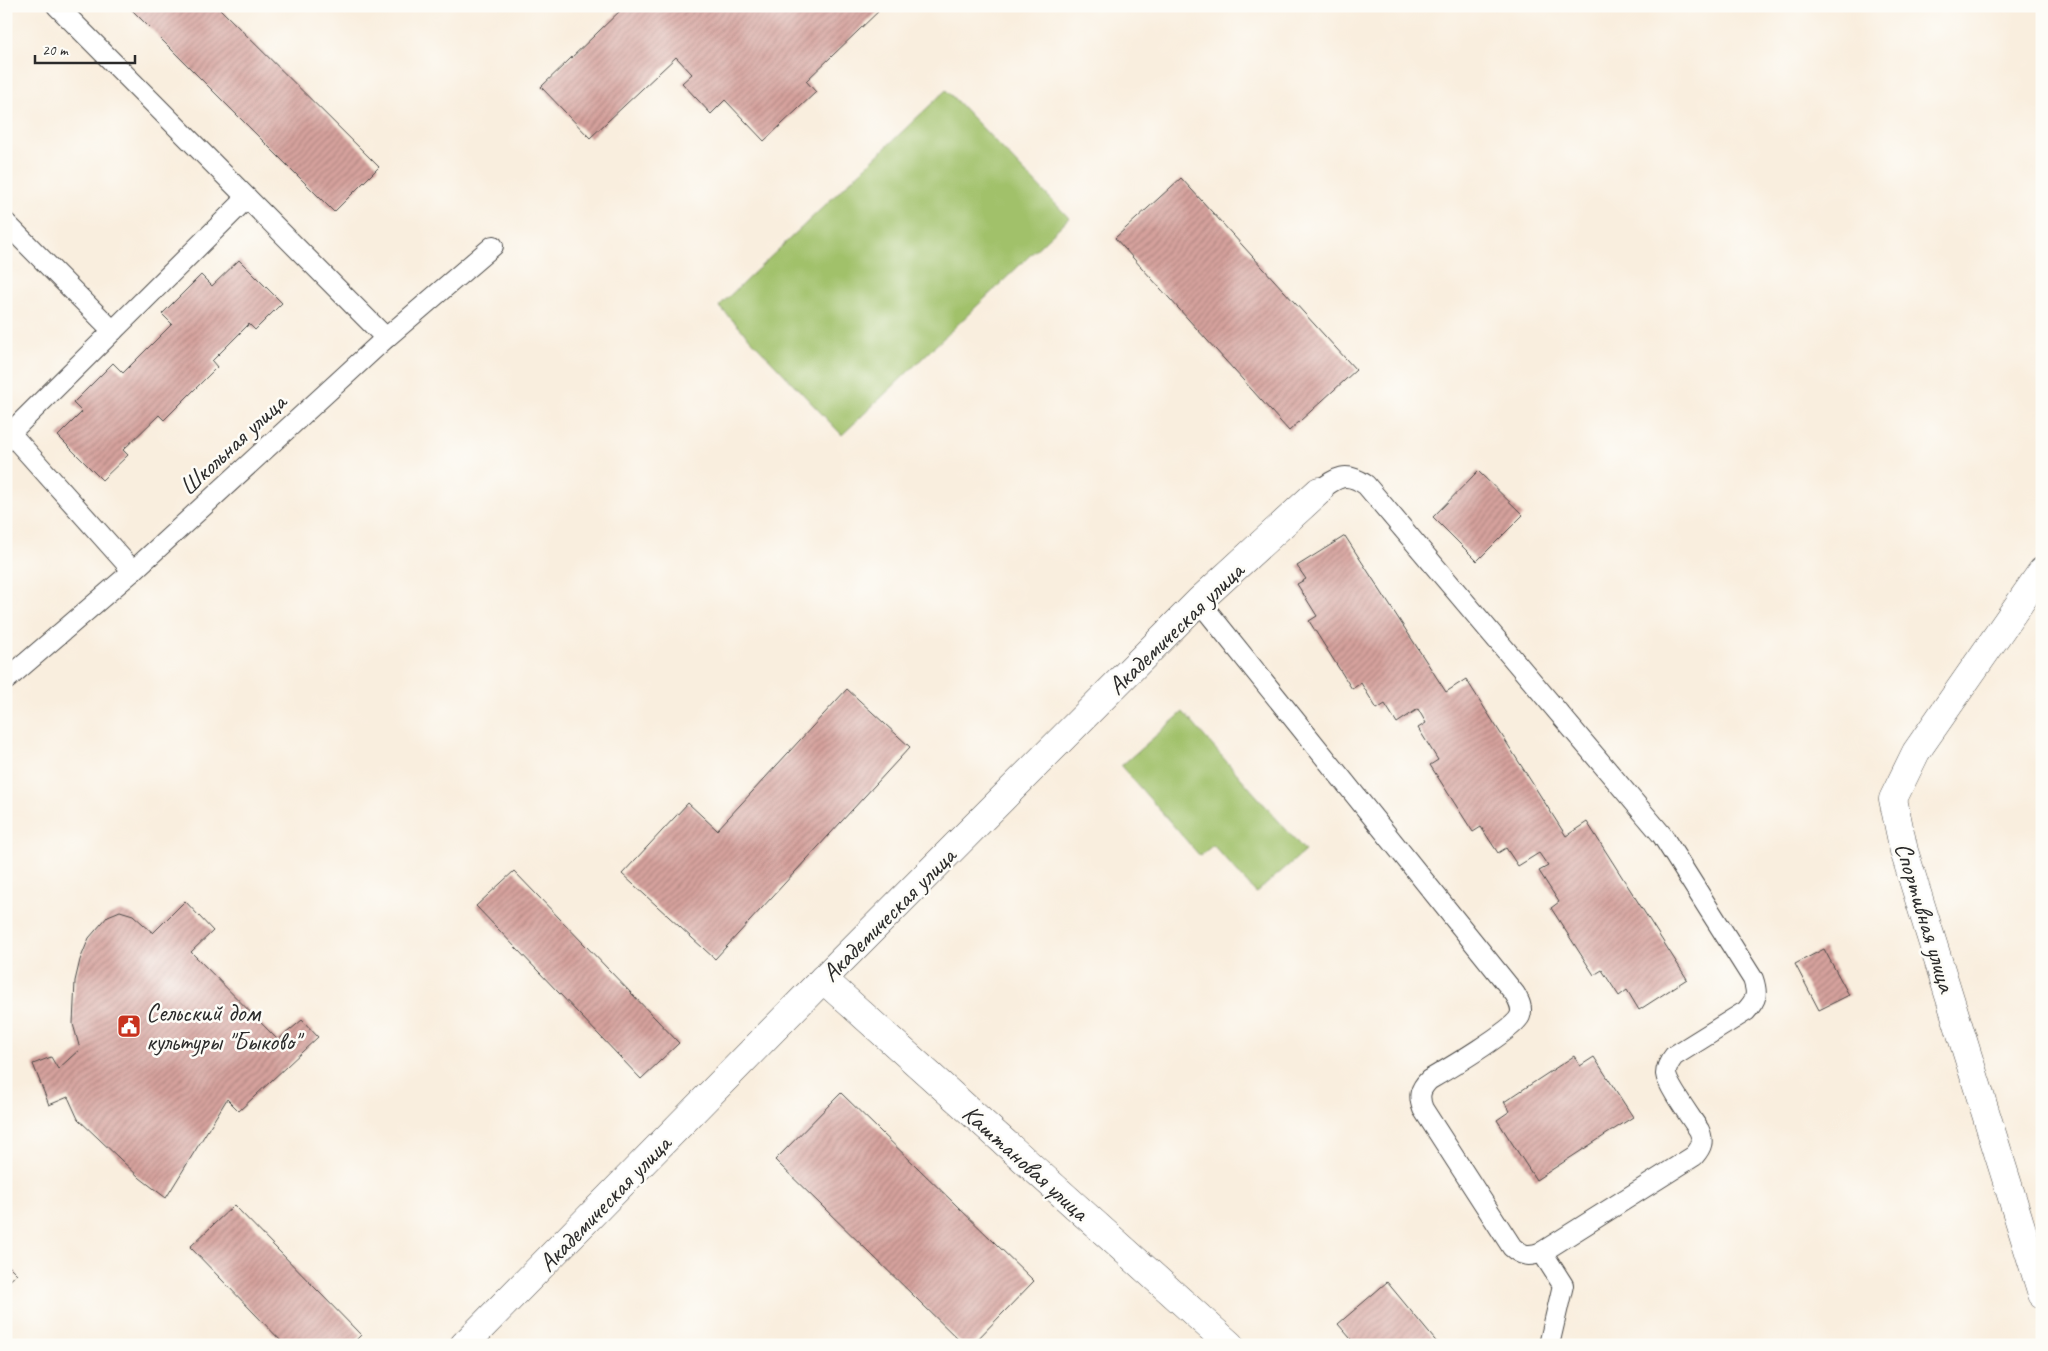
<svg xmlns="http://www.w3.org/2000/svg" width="2048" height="1351" viewBox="0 0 2048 1351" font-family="Caveat,sans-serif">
<defs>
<pattern id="building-hatch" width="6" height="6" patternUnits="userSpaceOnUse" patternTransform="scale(1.25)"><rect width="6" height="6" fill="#d6a29d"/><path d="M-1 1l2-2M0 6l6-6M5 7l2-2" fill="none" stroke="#ae8480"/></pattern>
</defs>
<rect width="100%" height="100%" fill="#fdfcf7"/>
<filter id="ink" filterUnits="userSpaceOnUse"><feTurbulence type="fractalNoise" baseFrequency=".02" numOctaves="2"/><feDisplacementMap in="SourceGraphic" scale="10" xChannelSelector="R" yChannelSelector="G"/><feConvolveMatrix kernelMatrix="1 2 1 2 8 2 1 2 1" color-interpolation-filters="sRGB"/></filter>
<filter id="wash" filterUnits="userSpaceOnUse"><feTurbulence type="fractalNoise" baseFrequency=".0096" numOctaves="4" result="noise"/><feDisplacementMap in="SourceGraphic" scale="20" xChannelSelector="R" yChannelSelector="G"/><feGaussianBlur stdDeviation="1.12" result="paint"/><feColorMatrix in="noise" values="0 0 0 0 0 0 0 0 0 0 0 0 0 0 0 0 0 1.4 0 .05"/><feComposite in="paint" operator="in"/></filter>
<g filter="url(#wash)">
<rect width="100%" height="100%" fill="#f9eede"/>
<!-- green -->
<g fill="#a1c16a" stroke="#66764a">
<path d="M946,90l123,128 -227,217 -123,-129z"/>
<path d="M1183,712l122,139 -49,42 -43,-48 -13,11 -79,-90z"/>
</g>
<g id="blocks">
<!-- building -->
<g fill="url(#building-hatch)">
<path d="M128,6h89l162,161 -45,45z"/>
<path d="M625,6h259l-78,75 10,11 -52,49 -39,-41 -14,14 -29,-31 10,-9 -16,-17 -86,81 -49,-51z"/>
<path d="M1181,178l175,192 -67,61 -174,-193z"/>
<path d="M239,260l43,43 -27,27 -6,-6 -37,37 5,6 -53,53 -5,-5 -36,35 5,5 -26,25 -44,-44 24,-24 -9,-9 40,-40 10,10 49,-49 -10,-10 39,-39 11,11z"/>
<path d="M1478,471l45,44 -46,46 -44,-44z"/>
<path d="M1345,536l101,156 20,-13 100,157 21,-14 100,157 -48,31 -12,-20 -8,6 -17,-26 -8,5 -43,-67 8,-6 -20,-31 9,-5 -9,-13 -21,13 -12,-18 -8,5 -17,-26 -8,5 -43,-67 8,-5 -20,-32 8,-5 -8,-14 -21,14 -12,-19 -8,5 -16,-26 -9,6 -43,-68 8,-5 -20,-32 9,-5 -9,-13z"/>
<path d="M847,689l63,58 -195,212 -93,-85 66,-71 29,27z"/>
<path d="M514,871l165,172 -38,36 -165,-173z"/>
<path d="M185,901l28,30 -22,21 87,88 24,-20 16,17 -79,74 -12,-12 -61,99 -26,-20 -62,-59 -10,-22 -19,8 -16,-41 18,-7 7,12 22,-20 -7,-25 2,-43 5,-21 9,-22 19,-22 12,-5 13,4 20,18z"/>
<path d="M1824,949l25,46 -30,15 -24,-46z"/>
<path d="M1574,1056l6,10 14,-9 39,60 -97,63 -39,-60 13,-9 -6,-9z"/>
<path d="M841,1093l193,188 -62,64h-8l-189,-185z"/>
<path d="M234,1205l127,130 -10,10h-66l-95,-98z"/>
<path d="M6,1263l11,11 -11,10z"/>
<path d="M1387,1282l52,63h-83l-18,-21z"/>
</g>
</g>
</g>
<g filter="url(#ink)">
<use href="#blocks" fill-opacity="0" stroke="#4a4846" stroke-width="1"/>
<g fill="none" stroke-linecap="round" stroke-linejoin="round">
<!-- service casing -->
<g stroke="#4a4846" stroke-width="22">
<g id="service">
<path d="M57,6l329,332"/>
<path d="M6,223l107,108"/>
<path d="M1319,491c18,-14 27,-20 47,-6l296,350 91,144c5,15 4,20 -7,32l-72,45c-4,5 -8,11 -8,18 1,11 26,45 33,56 5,11 3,17 -5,26l-152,96 21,33 -14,60"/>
<path d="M133,571l-123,-138 237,-235"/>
<path d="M1199,601l316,393c4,7 8,14 5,22 -6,14 -74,54 -91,64 -9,9 -11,16 -6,29l89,138c10,9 17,10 30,5"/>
<path d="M6,680l127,-109 253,-233 107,-92"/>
</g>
</g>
<!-- minor casing -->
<g stroke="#4a4846" stroke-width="29">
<g id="minor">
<path d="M2042,571l-126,181 -23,47 11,52 138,443"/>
<path d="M823,979l407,366"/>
<path d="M464,1345l359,-366 376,-378 120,-110"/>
</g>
</g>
<!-- service -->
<use href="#service" stroke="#fff" stroke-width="20"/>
<!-- minor -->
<use href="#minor" stroke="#fff" stroke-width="28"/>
</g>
</g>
<!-- icons -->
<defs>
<g id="civic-square" transform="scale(1.25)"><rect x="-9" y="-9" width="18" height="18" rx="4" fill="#c8321e" stroke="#fdfcf7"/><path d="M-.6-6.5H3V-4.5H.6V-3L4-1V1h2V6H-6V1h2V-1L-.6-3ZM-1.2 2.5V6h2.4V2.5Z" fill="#fff"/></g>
</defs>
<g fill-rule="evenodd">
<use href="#civic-square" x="129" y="1026"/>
</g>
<g text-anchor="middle" stroke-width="5" stroke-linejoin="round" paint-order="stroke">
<!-- street labels -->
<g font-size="25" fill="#2b2b2b" stroke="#fdfcf7">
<text transform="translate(232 444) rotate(-43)" y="9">Школьная улица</text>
<text transform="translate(1175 628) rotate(-44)" y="9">Академическая улица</text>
<text transform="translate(888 914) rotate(-45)" y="9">Академическая улица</text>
<text transform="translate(1926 917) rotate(73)" y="9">Спортивная улица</text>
<text transform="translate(1026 1162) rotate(42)" y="9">Каштановая улица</text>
<text transform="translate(604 1203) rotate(-46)" y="9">Академическая улица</text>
</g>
<!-- poi labels -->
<g font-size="25" fill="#2b2b2b" stroke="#fdfcf7" text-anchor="start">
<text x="146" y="1021">Сельский дом<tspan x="146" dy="29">культуры "Быково"</tspan></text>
</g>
</g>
<!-- margin -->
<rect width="2048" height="1351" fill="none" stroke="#fdfcf7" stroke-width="25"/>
<!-- scale -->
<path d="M35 55v8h100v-8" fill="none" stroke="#2b2b2b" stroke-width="2.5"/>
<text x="42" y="55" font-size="15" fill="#2b2b2b" stroke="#fdfcf7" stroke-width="4" paint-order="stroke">20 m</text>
</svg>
